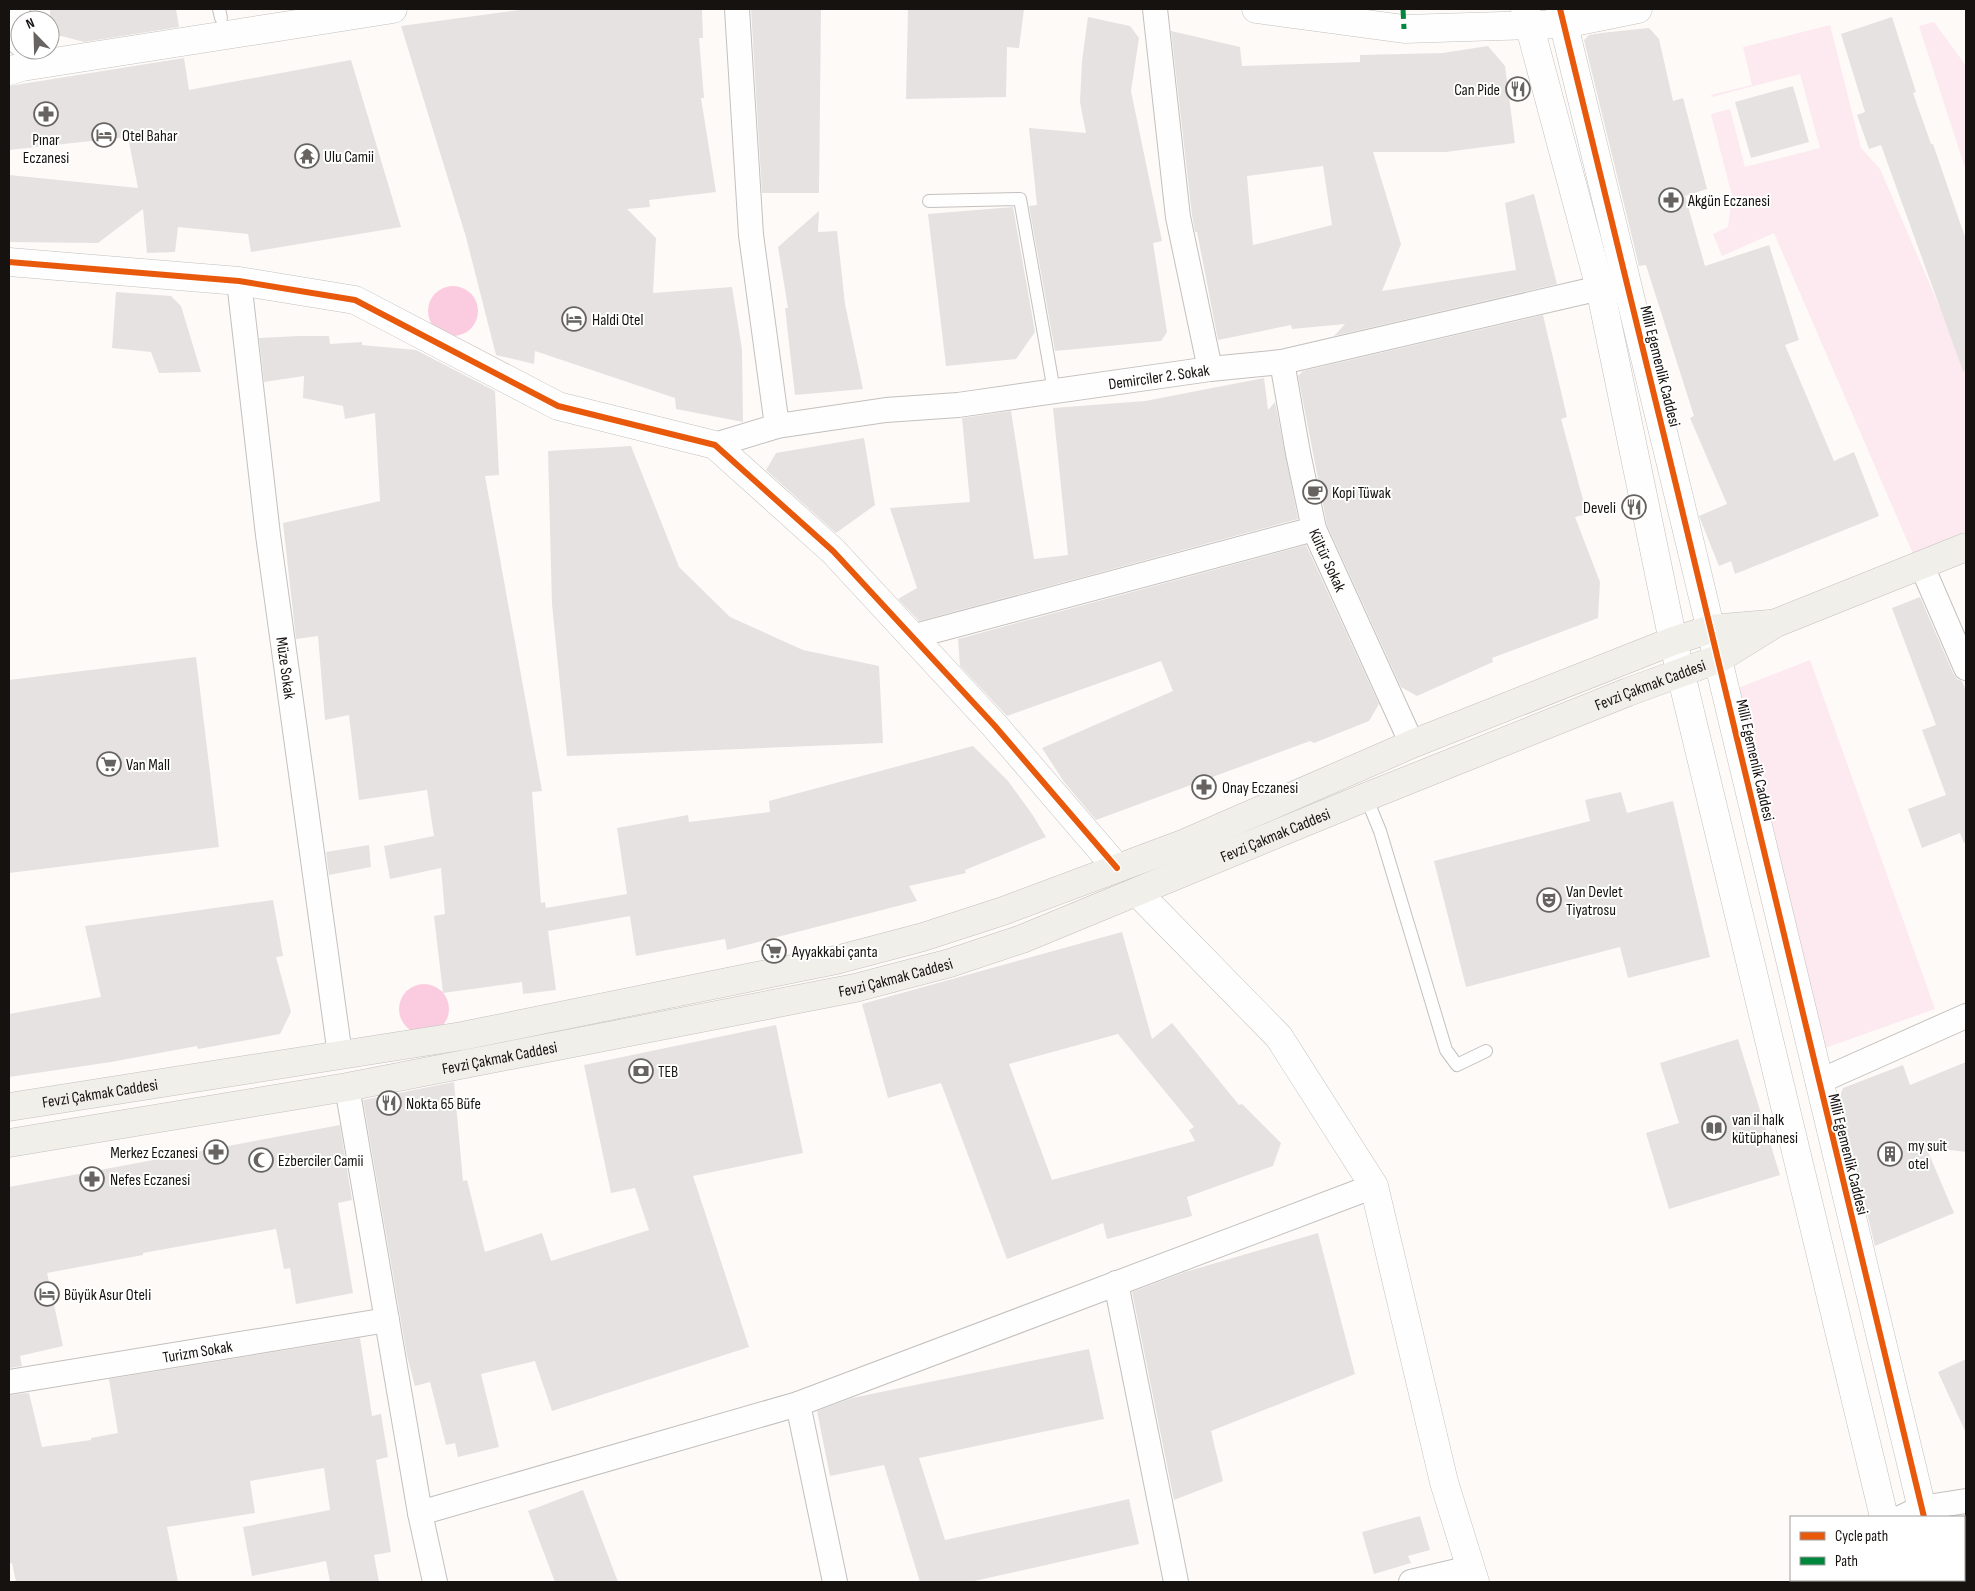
<svg xmlns="http://www.w3.org/2000/svg" width="1975" height="1591" viewBox="0 0 1975 1591" font-family="'Sofia Sans Condensed',sans-serif">
<rect width="100%" height="100%" fill="#fdfaf8"/>
<!-- green -->
<g fill="#fde9f0">
<path d="M1934,22l32,44v105l-47,-145z"/>
<path d="M1830,25l31,123 19,21 86,199v163l-53,23 -139,-321 -52,23 -9,-22 15,-7 4,-31 -21,-82 19,-5 15,58 75,-19 -20,-74 -88,23 -1,-2 41,-10 -9,-38z"/>
<path d="M1810,660l125,349 -110,39 -87,-360z"/>
</g>
<!-- forest -->
<g fill="#fbccdf">
<circle cx="453" cy="311" r="25"/>
<circle cx="424" cy="1009" r="25"/>
</g>
<!-- building -->
<g fill="#e6e2e1" fill-rule="evenodd">
<path d="M50,9h126l3,18 -95,15 -34,-9z"/>
<path d="M527,9h175l1,29h-4l5,60h-3l15,94 -67,8 1,7 -23,2 29,29 -3,55 79,-6 10,62 1,73 -67,-13 -1,-11 -140,-47 -1,13 -38,-9 -30,-118 -65,-211z"/>
<path d="M751,9h70l-2,184h-57z"/>
<path d="M908,9h116l-5,39 -12,-1 -1,50 -100,2z"/>
<path d="M1088,17l42,9 9,12 -8,53 31,150 -9,2 14,89 -6,9 -106,10 -26,-145 8,-1 -8,-77 57,5 -6,-31 2,-41z"/>
<path d="M1892,17l24,75 -3,1 18,51h2l33,96v131h-3l-82,-226 -12,4 -12,-34 8,-3 -24,-78z"/>
<path d="M1649,28l10,11 14,62 10,-3 24,91 -22,7 20,70 64,-21 30,95 -14,5 49,116 20,-9 25,64 -144,58 -4,-13 -12,5 -20,-50 28,-12 -37,-86 4,-2 -48,-151 -7,1 -55,-226 5,-5 12,-2z"/>
<path d="M1171,31l69,16 2,19 118,-4v-7l83,-2 45,-7 17,20 10,77 -69,9h-73l28,92 -19,47 134,-21 -11,-67 29,-9 23,90 -223,52 11,-12 -53,5 -1,-4 -73,15 -21,-108h-2l-3,-17zM1323,166l9,59 -79,20 -6,-69z"/>
<path d="M184,58l5,32 162,-30 50,167 -150,25 -3,-18 -70,-7 -3,25 -28,1 -4,-44 -45,34 -89,-1v-67l129,13 -10,-51 -119,13v-64z"/>
<path d="M1793,86l16,56 -58,16 -16,-56z"/>
<path d="M1013,207l22,125 -19,27 -70,7 -18,-152z"/>
<path d="M819,211l-1,21 19,-1 8,73 18,85 -68,6 -10,-87h3l-10,-61z"/>
<path d="M116,292l55,4 10,10 20,66 -42,1 -8,-21 -39,-4z"/>
<path d="M1543,315l24,102 -6,2 26,95 -12,3 25,65 -2,36 -106,40 1,4 -76,34 -16,-9 -74,-162 -29,-149 5,-5z"/>
<path d="M299,336h30l1,8 32,-2v3l54,5 79,41 4,84 -14,1 57,315 -10,1 9,111 4,-1 1,6 81,-14 -10,-66 71,-13 1,7 81,-10 -1,-11 204,-55 35,35 24,33 14,23 -81,33 1,3 -57,13 8,15 -190,49 -2,-11 -89,17 -6,-40 -82,15 8,59 -33,4 -1,-12 -79,11 -9,-77 11,-2 -4,-46 -51,11 -6,-33 50,-10 -7,-46 -68,10 -10,-85 -24,5 -7,-84 -22,3 -13,-116 97,-22 -5,-88 -30,6 -2,-13 -40,-8 1,-22 -40,6 -5,-44z"/>
<path d="M1264,378l4,32 7,-8 23,117 -379,102 -21,-22 19,-11 -27,-80 80,-6 -8,-84 49,-7 23,148 34,-4 -15,-147 92,-7z"/>
<path d="M864,438l11,67 -39,28 -70,-63 10,-17z"/>
<path d="M631,446l48,121 51,50 73,33 76,16 4,77 -316,13 -15,-152 -4,-153z"/>
<path d="M1306,545l73,159 -10,17 -55,22 -4,-2 -214,79 -32,-38 -22,-34 131,-57 -12,-30 -154,55 -47,-50 -2,-27z"/>
<path d="M1920,597l33,76 4,6 5,2 4,10v152h-2l-4,-10 -38,15 -14,-39 38,-14 -24,-65 14,-5 -44,-117z"/>
<path d="M196,657l23,190 -210,26v-193z"/>
<path d="M1621,792l6,21 46,-12 37,156 -82,21 -8,-31 -154,40 -32,-126 156,-40 -5,-21z"/>
<path d="M369,845l2,22 -42,8 -3,-23z"/>
<path d="M273,900l10,56 -7,1 15,55 -11,22 -82,15 -1,-3 -86,16 -102,15v-63l92,-17 -16,-71z"/>
<path d="M1122,932l30,107 20,-16 67,82 3,-1 39,39 -8,23 -86,31 5,19 -85,23 -4,-16 -96,36 -66,-176 -53,15 -26,-94zM1118,1034l76,93 -5,3 6,11 -143,39 -43,-116z"/>
<path d="M776,1025l27,128 -110,23 56,171 -197,64 -17,-50 -54,13 18,73 -41,10 -3,-14 -9,2 -16,-63 -15,4 -8,-30 -44,-256 91,-18 9,99 4,-1 18,72 57,-19 9,28 98,-31 -14,-42 -24,5 -27,-128z"/>
<path d="M1738,1039l42,136 -111,34 -23,-76 33,-10 -19,-60z"/>
<path d="M1966,1062v90l-40,-5 28,66 -79,33 -36,-148 4,-10 60,-23 7,20z"/>
<path d="M340,1125l12,75 -14,3 15,90 -57,11 -6,-36 -6,1 -8,-40 -133,24v2l-96,18 16,73 -43,10 2,10 -13,2v-181z"/>
<path d="M1318,1233l37,141 -144,57 12,50 -49,19 -42,-208 53,-20z"/>
<path d="M360,1338l12,78 9,-2 7,43 -12,3 15,92 -17,3 5,27h-49l-4,-21 -74,15 -9,-49 87,-17 -6,-42 -74,13 5,32 -88,14 11,55h-162l-4,-19 -3,1v-169l20,-2 13,54 49,-7v-2l27,-5 -9,-54z"/>
<path d="M1089,1349l15,70 -185,39 26,82 184,-41 10,45 -169,38h-50l-36,-117 -54,11 -13,-65 35,-13z"/>
<path d="M1966,1359v74l-28,-61z"/>
<path d="M583,1490l35,92h-63l-27,-71z"/>
<path d="M1420,1516l10,34 -22,6 3,7 -37,11 -12,-42z"/>
</g>
<g fill="none" stroke-linecap="round" stroke-linejoin="round">
<!-- service casing -->
<g stroke="#c3c0be" stroke-width="14">
<g id="service">
<path d="M219,9l2,9"/>
<path d="M929,201l91,-2 34,192"/>
<path d="M1366,797l14,34 66,219 11,15 29,-14"/>
</g>
</g>
<!-- minor casing -->
<g stroke="#c3c0be" stroke-width="26">
<g id="minor">
<path d="M18,9l-6,15 8,20"/>
<path d="M737,9l14,226 26,191"/>
<path d="M1155,9l23,208 32,152"/>
<path id="s1" d="M239,281l29,254 72,520"/>
<path id="s2" d="M1282,362l16,91 16,76 98,215"/>
<path id="s3" d="M715,445l62,-19 109,-16 72,-5 252,-36 72,-7 318,-74"/>
<path d="M1921,564l45,104"/>
<path d="M911,637l403,-108"/>
<path d="M1818,1082l148,-66"/>
<path d="M347,1087l73,426"/>
<path d="M1116,1283l60,299"/>
<path id="s4" d="M9,1382l378,-62"/>
<path d="M798,1404l37,178"/>
<path d="M1902,1517l19,-9 45,-7"/>
<path d="M435,1582l-15,-69 378,-109 576,-218"/>
<path d="M1411,1582l59,-14"/>
<path d="M1816,1582l3,-2"/>
<path d="M1863,1582l5,-2"/>
</g>
</g>
<!-- tertiary casing -->
<g stroke="#c3c0be" stroke-width="29">
<g id="tertiary">
<path d="M1256,9l148,20 160,-5 74,-15"/>
<path d="M1525,9l75,279 73,353 211,876"/>
<path d="M1560,9c124,502 242,1005 364,1508"/>
<path d="M9,23l11,5"/>
<path d="M9,71l13,-4 371,-58"/>
<path d="M9,262l230,19 116,19 203,106 157,39 118,106 161,174 123,143"/>
<path d="M1137,892l142,145 95,149 70,296 31,100"/>
<path d="M1899,1580v2"/>
<path d="M1939,1580v2"/>
</g>
</g>
<!-- secondary casing -->
<g stroke="#c3c0be" stroke-width="29">
<g id="secondary">
<path id="s5" d="M9,1107l453,-71 374,-76 87,-23 80,-26 182,-68 227,-99 261,-103 38,-12 58,-5"/>
<path id="s6" d="M9,1143l338,-56 508,-99 95,-25 72,-24 344,-142 262,-105 90,-33 58,-36 190,-76"/>
</g>
</g>
<!-- service -->
<use href="#service" stroke="#fffefe" stroke-width="12"/>
<!-- minor -->
<use href="#minor" stroke="#fffefe" stroke-width="24"/>
<!-- tertiary -->
<use href="#tertiary" stroke="#fffefe" stroke-width="28"/>
<!-- secondary -->
<use href="#secondary" stroke="#f0efea" stroke-width="28"/>
<!-- quiet -->
<path stroke="#00873e" stroke-width="5" stroke-dasharray="10 5" stroke-linecap="butt" d="M1403,9l1,20"/>
<!-- cycleway casing -->
<g stroke="#fff" stroke-width="9">
<g id="cycleway">
<path d="M1560,9c124,502 242,1005 364,1508"/>
<path d="M9,262l230,19 116,19 203,106 157,39 118,106 161,174 123,143"/>
</g>
</g>
<!-- cycleway -->
<use href="#cycleway" stroke="#e8590c" stroke-width="6"/>
</g>
<!-- icons -->
<defs>
<g id="restaurant-ring" transform="scale(1.25)"><circle r="9.5" fill="#fff" stroke="#676361" stroke-width="1.5"/><path d="M-5-6h1v4h1v-4h1v4h1v-4h1v5L-1.5 .5V6h-2V.5L-5-1ZM5-6V6H3V1.5H1.5Q1.5-4 5-6Z" fill="#676361"/></g>
<g id="pharmacy-ring" transform="scale(1.25)"><circle r="9.5" fill="#fff" stroke="#676361" stroke-width="1.5"/><path d="M-2-6h4v4h4v4h-4v4h-4v-4h-4v-4h4Z" fill="#676361"/></g>
<g id="hotel-ring" transform="scale(1.25)"><circle r="9.5" fill="#fff" stroke="#676361" stroke-width="1.5"/><path d="M-6-4.5h1.5V1H6V5H4.5V3h-9V5H-6ZM-4 0a1.8 1.8 0 1 1 3.6 0ZM.5 0V-2.5h3Q6-2.5 6 0Z" fill="#676361"/></g>
<g id="temple-ring" transform="scale(1.25)"><circle r="9.5" fill="#fff" stroke="#676361" stroke-width="1.5"/><path d="M0-6L5-2H3V0L6.5 2.5H4V6H1.5V3h-3V6H-4V2.5H-6.5L-3 0V-2H-5Z" fill="#676361"/></g>
<g id="cafe-ring" transform="scale(1.25)"><circle r="9.5" fill="#fff" stroke="#676361" stroke-width="1.5"/><path d="M-5.5-4.5H6V0H3Q3 3.5 0 3.5H-2.5Q-5.5 3.5-5.5 0ZM3-3.2v2h1.7v-2ZM-6 4.5H4V6H-6Z" fill="#676361"/></g>
<g id="supermarket-ring" transform="scale(1.25)"><circle r="9.5" fill="#fff" stroke="#676361" stroke-width="1.5"/><path d="M-6-5.5h2.5l.6 2H6L4.5 2H-2.5L-4.4-4H-6ZM-1.5 3.2a1.3 1.3 0 1 0 .1 0ZM3 3.2a1.3 1.3 0 1 0 .1 0Z" fill="#676361"/></g>
<g id="theatre-ring" transform="scale(1.25)"><circle r="9.5" fill="#fff" stroke="#676361" stroke-width="1.5"/><path d="M-5-5.5Q0-4 5-5.5V0Q5 5 0 6Q-5 5-5 0ZM-3.3-2.5H-1v1.5H-3.3ZM1-2.5H3.3v1.5H1ZM-2.8 1Q0 5.5 2.8 1Z" fill="#676361"/></g>
<g id="bank-ring" transform="scale(1.25)"><circle r="9.5" fill="#fff" stroke="#676361" stroke-width="1.5"/><path d="M-6-4H6V4H-6ZM0-2.3a2.3 2.3 0 1 0 0 4.6a2.3 2.3 0 1 0 0-4.6Z" fill="#676361"/></g>
<g id="library-ring" transform="scale(1.25)"><circle r="9.5" fill="#fff" stroke="#676361" stroke-width="1.5"/><path d="M-6-4Q-3-5.5-.7-3.5V5Q-3 3-6 4ZM6-4Q3-5.5 .7-3.5V5Q3 3 6 4Z" fill="#676361"/></g>
<g id="building-ring" transform="scale(1.25)"><circle r="9.5" fill="#fff" stroke="#676361" stroke-width="1.5"/><path d="M-4-6H4V6H1V3H-1V6H-4ZM-2.5-4.3h1.7v1.8h-1.7ZM.8-4.3h1.7v1.8H.8ZM-2.5-1h1.7V.8h-1.7ZM.8-1h1.7V.8H.8Z" fill="#676361"/></g>
<g id="mosque-ring" transform="scale(1.25)"><circle r="9.5" fill="#fff" stroke="#676361" stroke-width="1.5"/><path d="M3.5-4.9A6 6 0 1 0 3.5 4.9A5 5 0 1 1 3.5-4.9Z" fill="#676361"/></g>
</defs>
<g fill-rule="evenodd">
<use href="#restaurant-ring" x="1518" y="89"/>
<use href="#pharmacy-ring" x="46" y="114"/>
<use href="#hotel-ring" x="104" y="135"/>
<use href="#temple-ring" x="307" y="156"/>
<use href="#pharmacy-ring" x="1671" y="200"/>
<use href="#hotel-ring" x="574" y="319"/>
<use href="#cafe-ring" x="1315" y="492"/>
<use href="#restaurant-ring" x="1634" y="507"/>
<use href="#supermarket-ring" x="109" y="764"/>
<use href="#pharmacy-ring" x="1204" y="787"/>
<use href="#theatre-ring" x="1549" y="900"/>
<use href="#supermarket-ring" x="774" y="951"/>
<use href="#bank-ring" x="641" y="1071"/>
<use href="#restaurant-ring" x="389" y="1103"/>
<use href="#library-ring" x="1714" y="1128"/>
<use href="#pharmacy-ring" x="216" y="1152"/>
<use href="#building-ring" x="1890" y="1154"/>
<use href="#mosque-ring" x="261" y="1160"/>
<use href="#pharmacy-ring" x="92" y="1179"/>
<use href="#hotel-ring" x="47" y="1294"/>
</g>
<g text-anchor="middle" stroke-width="4" stroke-linejoin="round" paint-order="stroke">
<!-- poi labels -->
<g font-size="16" fill="#161210" stroke="#fff" text-anchor="start">
<text x="1500" y="95" text-anchor="end">Can Pide</text>
<text x="122" y="141">Otel Bahar</text>
<text x="46" y="145" text-anchor="middle">Pınar<tspan x="46" dy="18">Eczanesi</tspan></text>
<text x="324" y="162">Ulu Camii</text>
<text x="1688" y="206">Akgün Eczanesi</text>
<text x="592" y="325">Haldi Otel</text>
<text x="1332" y="498">Kopi Tüwak</text>
<text x="1616" y="513" text-anchor="end">Develi</text>
<text x="126" y="770">Van Mall</text>
<text x="1222" y="793">Onay Eczanesi</text>
<text x="1566" y="897">Van Devlet<tspan x="1566" dy="18">Tiyatrosu</tspan></text>
<text x="792" y="957">Ayyakkabi çanta</text>
<text x="658" y="1077">TEB</text>
<text x="406" y="1109">Nokta 65 Büfe</text>
<text x="1732" y="1125">van il halk<tspan x="1732" dy="18">kütüphanesi</tspan></text>
<text x="1908" y="1151">my suit<tspan x="1908" dy="18">otel</tspan></text>
<text x="198" y="1158" text-anchor="end">Merkez Eczanesi</text>
<text x="278" y="1166">Ezberciler Camii</text>
<text x="110" y="1185">Nefes Eczanesi</text>
<text x="64" y="1300">Büyük Asur Oteli</text>
</g>
<!-- street labels -->
<g font-size="16" fill="#161210" stroke="#fff">
<text transform="translate(1661 366) rotate(76)" y="6">Milli Egemenlik Caddesi</text>
<text dy="6" stroke="none"><textPath href="#s3" startOffset="450">Demirciler 2. Sokak</textPath></text>
<text dy="6" stroke="none"><textPath href="#s2" startOffset="204">Kültür Sokak</textPath></text>
<text dy="6" stroke="none"><textPath href="#s1" startOffset="390">Müze Sokak</textPath></text>
<text dy="6" stroke="none"><textPath href="#s6" startOffset="1712">Fevzi Çakmak Caddesi</textPath></text>
<text transform="translate(1756 760) rotate(77)" y="6">Milli Egemenlik Caddesi</text>
<text dy="6" stroke="none"><textPath href="#s6" startOffset="1308">Fevzi Çakmak Caddesi</textPath></text>
<text dy="6" stroke="none"><textPath href="#s6" startOffset="902">Fevzi Çakmak Caddesi</textPath></text>
<text dy="6" stroke="none"><textPath href="#s6" startOffset="498">Fevzi Çakmak Caddesi</textPath></text>
<text dy="6" stroke="none"><textPath href="#s5" startOffset="92">Fevzi Çakmak Caddesi</textPath></text>
<text transform="translate(1849 1154) rotate(76)" y="6">Milli Egemenlik Caddesi</text>
<text dy="6" stroke="none"><textPath href="#s4" startOffset="191">Turizm Sokak</textPath></text>
</g>
</g>
<!-- border -->
<rect width="1975" height="1591" fill="none" stroke="#161210" stroke-width="20"/>
<!-- legend -->
<rect x="1790" y="1516" width="175" height="65" fill="#ffffff" stroke="#a2a09f"/>
<rect x="1800" y="1532" width="25" height="8" fill="#e8590c" stroke="#a2a09f"/>
<text x="1835" y="1541" font-size="15" fill="#161210">Cycle path</text>
<rect x="1800" y="1557" width="25" height="8" fill="#00873e" stroke="#a2a09f"/>
<text x="1835" y="1566" font-size="15" fill="#161210">Path</text>
<!-- north arrow -->
<g transform="translate(35 35) rotate(337)"><circle r="24" fill="#ffffff" stroke="#a2a09f"/>
<path d="M0-4L9 19L0 12L-9 19Z" fill="#676361"/>
<text y="-8" font-size="14" font-weight="bold" text-anchor="middle" fill="#161210">N</text>
</g>
</svg>
